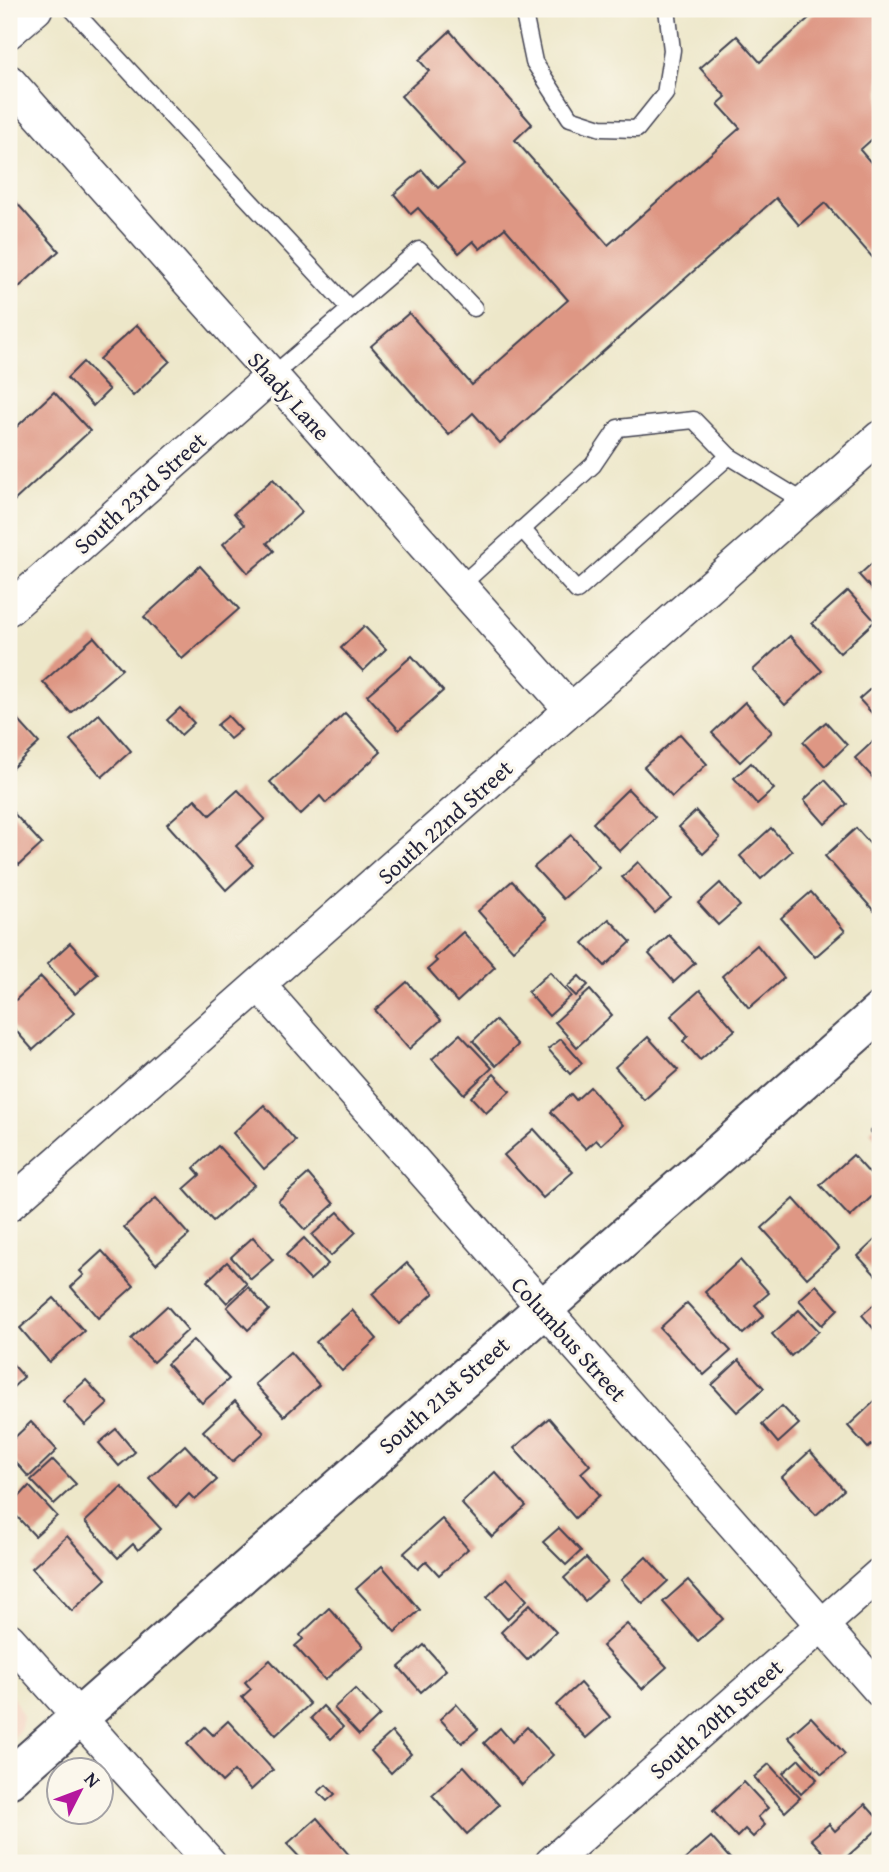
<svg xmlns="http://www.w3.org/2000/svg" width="889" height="1872" viewBox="0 0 889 1872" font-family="'Gentium Book Plus',serif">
<rect width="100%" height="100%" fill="#fbf7ec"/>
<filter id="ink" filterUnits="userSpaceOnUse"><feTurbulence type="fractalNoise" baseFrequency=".0143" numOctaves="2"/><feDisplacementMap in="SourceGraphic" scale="14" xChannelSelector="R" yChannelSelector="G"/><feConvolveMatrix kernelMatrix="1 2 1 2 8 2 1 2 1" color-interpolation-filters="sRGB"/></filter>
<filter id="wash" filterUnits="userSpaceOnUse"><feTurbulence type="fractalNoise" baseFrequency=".00686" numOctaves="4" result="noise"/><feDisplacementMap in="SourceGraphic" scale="28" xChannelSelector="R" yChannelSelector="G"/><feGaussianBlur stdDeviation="1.57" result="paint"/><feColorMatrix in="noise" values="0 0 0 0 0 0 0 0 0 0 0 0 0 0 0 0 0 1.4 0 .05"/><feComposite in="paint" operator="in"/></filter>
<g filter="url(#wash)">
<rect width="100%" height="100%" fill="#ede7c9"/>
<!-- built -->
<path fill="#f4d3c1" d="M9,1689l14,27 -2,12 -12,14z"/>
<g id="blocks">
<!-- building -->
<g fill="#de9784">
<path d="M819,9h61v123l-20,18 20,23v93l-55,-63 -26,22 -23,-27 -276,245 -27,-30 -24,22 -78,-89 38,-33 63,72 96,-85 -63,-72 -25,21 -7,-8 -14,12 -41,-45 -7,6 -17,-20 28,-24 16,18 26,-23 -63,-69 28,-25 -10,-11 31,-29 82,93 -17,16 93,105 132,-117 -22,-24 8,-7 -26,-29 37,-32 23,26z"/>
<path d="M9,194l50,57 -41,37 -9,-10z"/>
<path d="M137,325l33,36 -37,35 -34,-37z"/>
<path d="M83,362l26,28 -16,16 -26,-28z"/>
<path d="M54,392l36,39 -76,70 -5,-6v-61z"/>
<path d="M273,479l29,33 -35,31 7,8 -26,22 -25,-29 21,-19 -10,-12z"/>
<path d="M880,556v42l-21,-23z"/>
<path d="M200,566l39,43 -57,50 -38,-42z"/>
<path d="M848,591l27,30 -35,32 -28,-30z"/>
<path d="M364,626l22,23 -23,22 -22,-23z"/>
<path d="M790,636l32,35 -37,34 -32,-35z"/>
<path d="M94,637l28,32 -51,44 -28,-31z"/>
<path d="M412,656l31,35 -44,39 -32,-35z"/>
<path d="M877,683l3,4v35l-21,-23z"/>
<path d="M745,702l27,30 -32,30 -28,-29z"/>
<path d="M180,708l14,15 -13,12 -14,-15z"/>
<path d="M9,710l30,33 -30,28z"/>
<path d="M345,713l36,39 -55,51 -6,-7 -20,19 -30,-33z"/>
<path d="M99,714l32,37 -29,26 -32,-37z"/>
<path d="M228,716l13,14 -11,9 -13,-14z"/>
<path d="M826,722l21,23 -22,21 -22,-24z"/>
<path d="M680,734l27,30 -35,33 -28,-30z"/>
<path d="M880,735v42l-4,4 -21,-23z"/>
<path d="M751,763l23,26 -17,15 -23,-26z"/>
<path d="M825,780l22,24 -22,20 -21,-24z"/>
<path d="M628,789l27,28 -35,34 -27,-28z"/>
<path d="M238,790l27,29 -29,27 17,19 -27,25 -59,-66 28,-25 15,16z"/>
<path d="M9,808l33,36 -23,21 -10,-11z"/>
<path d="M696,811l24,27 -17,16 -24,-27z"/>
<path d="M771,828l21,23 -31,28 -21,-23z"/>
<path d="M856,828l24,27v50l-6,6 -49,-55z"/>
<path d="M571,835l28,32 -36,32 -29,-32z"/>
<path d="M638,862l33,37 -16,14 -33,-36z"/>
<path d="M512,881l35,38 -34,31 -35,-39z"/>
<path d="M720,883l20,23 -22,19 -20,-22z"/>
<path d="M811,892l34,39 -30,26 -34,-39z"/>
<path d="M609,919l22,23 -26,24 -22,-23z"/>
<path d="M463,932l32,35 -38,35 -29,-33 9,-8 -3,-3z"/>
<path d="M669,935l26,28 -21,19 -25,-28z"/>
<path d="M70,943l28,31 -23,20 -28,-30z"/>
<path d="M757,945l27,33 -35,30 -27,-32z"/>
<path d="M550,972l21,24 -22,20 -21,-24z"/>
<path d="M579,976l9,9 -12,11 -9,-9z"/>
<path d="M41,977l33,36 -41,37 -24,-27v-17z"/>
<path d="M407,982l34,38 -32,29 -34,-39z"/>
<path d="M590,990l22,25 -35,32 -22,-25z"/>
<path d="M700,990l35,40 -35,30 -17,-19 5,-5 -17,-20z"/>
<path d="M495,1020l23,25 -22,21 -23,-25z"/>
<path d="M460,1034l32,34 -28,26 -32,-35z"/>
<path d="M648,1037l30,33 -34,30 -29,-33z"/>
<path d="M561,1039l21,24 -12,11 -22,-25z"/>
<path d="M494,1074l16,17 -24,22 -15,-16z"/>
<path d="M590,1087l33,38 -22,20 -5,-5 -10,9 -35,-37 20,-18 5,6z"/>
<path d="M264,1105l32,36 -32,28 -31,-36z"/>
<path d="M880,1121v21l-10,-11z"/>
<path d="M534,1129l39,43 -30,26 -39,-43z"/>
<path d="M218,1146l36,39 -41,36 -29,-32 16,-14 -6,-7z"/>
<path d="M853,1155l27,30v4l-30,28 -30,-32z"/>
<path d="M308,1174l26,30 -29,26 -27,-29z"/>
<path d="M156,1198l33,37 -33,29 -32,-37z"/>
<path d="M794,1199l45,50 -32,29 -45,-50z"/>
<path d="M338,1212l18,20 -25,24 -19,-21z"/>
<path d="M880,1235v45l-22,-24z"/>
<path d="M253,1237l20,23 -22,19 -20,-22z"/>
<path d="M304,1238l24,26 -18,16 -24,-25z"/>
<path d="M102,1251l32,35 -36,32 -27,-31 13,-12 -4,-4z"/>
<path d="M740,1260l29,33 -14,12 9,10 -21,19 -38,-42z"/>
<path d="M227,1262l20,22 -20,19 -20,-22z"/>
<path d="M407,1263l27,30 -35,31 -27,-30z"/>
<path d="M816,1285l22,24 -16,16 -23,-25z"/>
<path d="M248,1287l21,23 -21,20 -21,-23z"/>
<path d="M54,1298l30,33 -35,31 -29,-34z"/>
<path d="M880,1299v37l-18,-21z"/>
<path d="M687,1303l44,48 -27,24 -44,-47z"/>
<path d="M167,1306l21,24 -35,32 -22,-23z"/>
<path d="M352,1310l25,29 -35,32 -26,-29z"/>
<path d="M799,1310l20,21 -28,25 -19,-22z"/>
<path d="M193,1340l36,39 -27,24 -35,-39z"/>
<path d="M290,1352l29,33 -35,31 -29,-32z"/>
<path d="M9,1360l15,17 -15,14z"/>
<path d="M739,1360l25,28 -27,24 -25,-27z"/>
<path d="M86,1380l22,24 -23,21 -22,-24z"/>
<path d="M876,1400l4,4v44l-5,-6 -7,6 -20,-22z"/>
<path d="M235,1401l29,32 -32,29 -29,-31z"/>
<path d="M782,1406l17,18 -21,19 -16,-19z"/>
<path d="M549,1418l41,47 -9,8 19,22 -25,23 -61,-70z"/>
<path d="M31,1422l26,28 -28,27 -20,-22v-12z"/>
<path d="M116,1429l19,23 -16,14 -20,-23z"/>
<path d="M185,1445l32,35 -22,20 -6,-6 -13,13 -27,-29z"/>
<path d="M810,1451l34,39 -28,25 -34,-38z"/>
<path d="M53,1460l23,24 -22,20 -23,-24z"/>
<path d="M495,1472l31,34 -34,31 -31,-34z"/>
<path d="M29,1486l28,30 -22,20 -26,-28z"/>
<path d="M122,1487l39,42 -23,21 -5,-6 -15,14 -33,-36z"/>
<path d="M442,1519l26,30 -29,26 -13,-14 -8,8 -14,-16z"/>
<path d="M559,1528l22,23 -15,14 -23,-23z"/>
<path d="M67,1536l39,43 -34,32 -40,-43z"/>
<path d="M646,1557l22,24 -25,23 -22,-24z"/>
<path d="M586,1558l21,23 -22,20 -21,-23z"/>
<path d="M382,1566l38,44 -25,22 -39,-43z"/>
<path d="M507,1578l20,22 -20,19 -20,-22z"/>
<path d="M688,1580l35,39 -25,22 -35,-39z"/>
<path d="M530,1604l26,28 -29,28 -26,-28z"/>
<path d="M329,1608l34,38 -38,34 -30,-34 8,-7 -3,-4z"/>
<path d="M627,1624l40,43 -25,22 -40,-43z"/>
<path d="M424,1645l22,25 -25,22 -22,-25z"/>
<path d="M270,1660l40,44 -34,31 -34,-38 9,-8 -6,-7z"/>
<path d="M580,1683l30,34 -24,21 -30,-33z"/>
<path d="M355,1689l25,26 -21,20 -25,-27z"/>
<path d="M456,1704l22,25 -16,14 -22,-24z"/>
<path d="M323,1706l20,21 -12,12 -20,-21z"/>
<path d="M811,1717l34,37 -23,20 -34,-37z"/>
<path d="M228,1721l45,49 -22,20 -17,-19 -12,11 -35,-38 18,-17 8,8z"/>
<path d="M527,1727l26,28 -31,30 -38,-42 16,-15 12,14z"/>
<path d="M392,1732l19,22 -20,19 -20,-22z"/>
<path d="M799,1759l18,20 -16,15 -18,-21z"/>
<path d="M769,1764l31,34 -15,14 -31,-35z"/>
<path d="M464,1766l35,39 -32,29 -35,-39z"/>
<path d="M744,1782l24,26 -10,9 7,8 -12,12 -8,-8 -8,8 -24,-26z"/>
<path d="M326,1785l9,9 -8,7 -9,-9z"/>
<path d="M865,1804l15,17v6l-40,36h-7l-22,-24 18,-15 6,7z"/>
<path d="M317,1818l39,45h-51l-18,-19z"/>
<path d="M711,1837l23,26h-53z"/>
</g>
</g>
</g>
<g filter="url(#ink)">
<use href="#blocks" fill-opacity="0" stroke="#404050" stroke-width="2"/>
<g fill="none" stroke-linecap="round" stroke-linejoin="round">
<!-- lane casing -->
<g stroke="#404050" stroke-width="19">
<g id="lane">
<path d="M72,9l278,300"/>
<path d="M523,9l11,53 36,56 31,10 36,1 28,-35 7,-44 -5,-41"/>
<path d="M272,376l147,-126 55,58"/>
<path d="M522,529l55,62 152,-135"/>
<path d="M460,586l133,-121 25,-37 76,-8 35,36 77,47"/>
</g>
</g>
<!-- street casing -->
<g stroke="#404050" stroke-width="35">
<g id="street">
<path d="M9,32l27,-23"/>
<path d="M9,81l562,629"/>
<path d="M9,609l263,-233"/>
<path d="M260,986l620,705"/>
<path d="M9,1205l871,-768"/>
<path d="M9,1639l201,224"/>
<path d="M551,1863l329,-289"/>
</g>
</g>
<!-- secondary casing -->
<g stroke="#404050" stroke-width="42">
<path id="secondary" d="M9,1779l871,-767"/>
</g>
<!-- path -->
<path stroke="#404050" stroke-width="4.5" stroke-dasharray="5 5" stroke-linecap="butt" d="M9,1713h5"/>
<!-- lane -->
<use href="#lane" stroke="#fff" stroke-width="16"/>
<!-- street -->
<use href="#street" stroke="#fff" stroke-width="32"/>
<!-- secondary -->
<use href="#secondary" stroke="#fff" stroke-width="38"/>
</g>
</g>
<g text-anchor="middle" stroke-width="6" stroke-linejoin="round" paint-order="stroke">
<!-- street labels -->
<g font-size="23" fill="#22223b" stroke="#fbf7ec">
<text transform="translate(289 396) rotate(48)" y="8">Shady Lane</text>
<text transform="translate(140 493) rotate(-42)" y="8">South 23rd Street</text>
<text transform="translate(445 822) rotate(-42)" y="8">South 22nd Street</text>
<text transform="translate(569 1339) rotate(48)" y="8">Columbus Street</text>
<text transform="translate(444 1395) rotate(-41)" y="8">South 21st Street</text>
<text transform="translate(716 1719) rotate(-41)" y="8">South 20th Street</text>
</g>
</g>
<!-- margin -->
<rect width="889" height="1872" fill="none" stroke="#fbf7ec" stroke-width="35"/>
<!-- north arrow -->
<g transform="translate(80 1791) rotate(48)"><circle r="33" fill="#fbf7ec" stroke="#a4a2a5" stroke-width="2"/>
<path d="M0-5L12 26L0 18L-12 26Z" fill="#b5179e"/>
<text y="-10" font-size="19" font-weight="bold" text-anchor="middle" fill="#22223b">N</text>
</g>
</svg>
